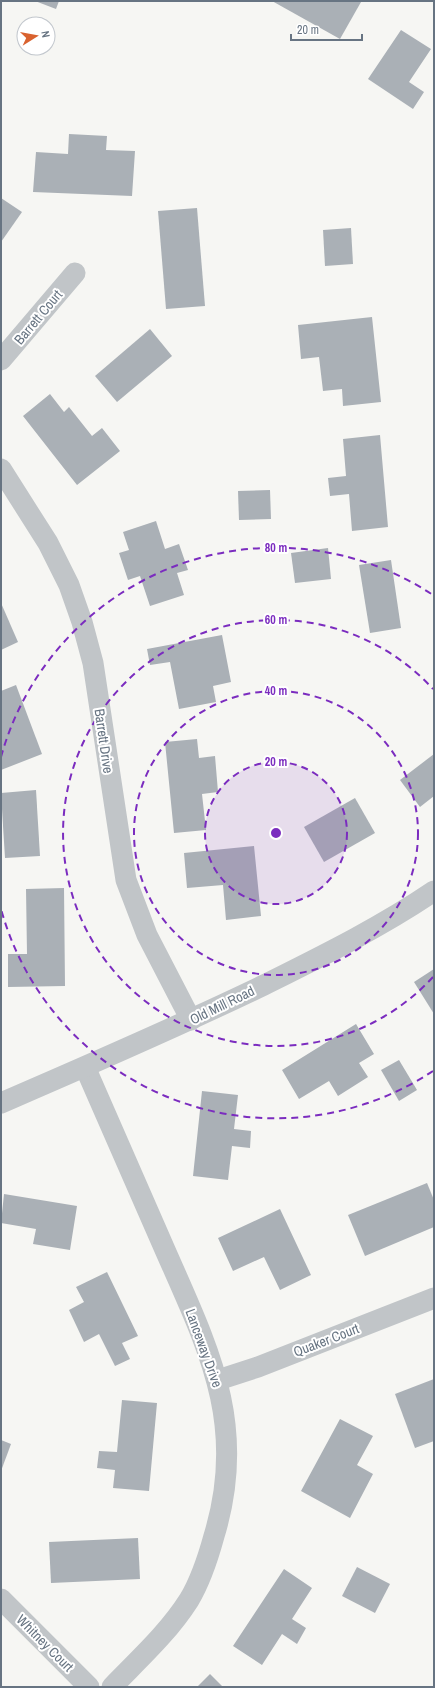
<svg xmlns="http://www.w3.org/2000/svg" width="435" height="1688" viewBox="0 0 435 1688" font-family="'Archivo Narrow',sans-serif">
<rect width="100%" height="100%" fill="#f6f6f3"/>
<!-- building -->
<g fill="#aab0b6">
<path d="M35,1h24l-3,8z"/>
<path d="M272,1h87l2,1 -21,37z"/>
<path d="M401,30l30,19 -22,33 15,10 -11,17 -45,-30z"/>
<path d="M69,134l38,2 -1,14 29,1 -3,45 -99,-4 3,-40 32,2z"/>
<path d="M1,198l21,14 -21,30z"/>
<path d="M197,208l8,98 -39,3 -8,-98z"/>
<path d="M351,228l2,36 -28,2 -2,-36z"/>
<path d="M372,317l9,85 -38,4 -1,-17 -19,2 -4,-34 -18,2 -3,-34z"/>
<path d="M150,329l22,27 -55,46 -22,-26z"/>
<path d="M50,394l14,18 5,-5 23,29 10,-8 18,23 -43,34 -54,-69z"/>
<path d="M380,435l8,92 -36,4 -3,-37 -19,2 -2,-18 18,-2 -3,-37z"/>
<path d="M270,490l1,29 -32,1 -1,-29z"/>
<path d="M156,521l9,28 14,-5 9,26 -11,3 7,22 -34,11 -10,-30 -12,4 -9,-27 10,-3 -6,-18z"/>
<path d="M328,548l3,31 -36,4 -4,-30z"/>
<path d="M391,560l10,68 -31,5 -11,-68z"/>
<path d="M1,603l17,39 -17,8z"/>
<path d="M222,635l9,47 -18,4 3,16 -37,7 -9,-47 -20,3 -3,-16z"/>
<path d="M16,685l26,69 -41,16v-79z"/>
<path d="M197,739l2,19 16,-2 3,36 -16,2 4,36 -32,3 -9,-91z"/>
<path d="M434,754v42l-14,11 -20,-27z"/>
<path d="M36,790l4,66 -35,2 -4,-65z"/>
<path d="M355,798l20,35 -51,29 -20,-35z"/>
<path d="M254,846l7,70 -35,4 -3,-35 -36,3 -3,-35z"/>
<path d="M64,888l1,98 -57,1v-33h19l-1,-65z"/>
<path d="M434,969v45l-20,-32z"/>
<path d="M356,1024l18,30 -15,9 9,14 -30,19 -9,-15 -30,18 -17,-29z"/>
<path d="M399,1060l18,30 -18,11 -18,-31z"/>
<path d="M202,1091l36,4 -4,34 17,2 -1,17 -18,-2 -4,34 -35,-4z"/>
<path d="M427,1183l7,17v27l-69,29 -17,-41z"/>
<path d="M4,1194l73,12 -7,44 -37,-6 3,-15 -35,-6z"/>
<path d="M280,1209l31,66 -31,15 -16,-33 -31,14 -15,-33z"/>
<path d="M107,1272l31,64 -16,7 8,16 -15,7 -16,-32 -15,8 -15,-32 15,-8 -8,-15z"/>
<path d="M434,1379v62l-19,7 -20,-54z"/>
<path d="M122,1400l35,3 -8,88 -36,-3 2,-18 -18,-2 2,-17 18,1z"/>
<path d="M340,1419l33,17 -16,29 16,9 -23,44 -49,-27z"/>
<path d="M1,1440l10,4 -10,27z"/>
<path d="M138,1538l2,41 -89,4 -2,-41z"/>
<path d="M357,1567l33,17 -15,29 -33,-17z"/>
<path d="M284,1569l28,19 -20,31 14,9 -9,16 -15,-10 -20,31 -29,-19z"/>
<path d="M210,1674l13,13h-26z"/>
</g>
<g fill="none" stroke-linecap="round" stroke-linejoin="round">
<!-- minor -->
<g stroke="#c1c5c8" stroke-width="21">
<path d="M1,360l74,-87"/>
<path d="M1,469l47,74 21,42 13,37 11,41 33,217 21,55 44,85"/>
<path d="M85,1067c25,58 51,117 77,176 44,101 87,179 52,293 -6,22 -13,44 -25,64 -21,33 -50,59 -77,87"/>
<path d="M1,1103c88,-38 176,-76 263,-118 58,-29 117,-58 170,-94"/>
<path d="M218,1380l40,-13 176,-69"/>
<path d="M1,1599l88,88"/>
</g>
</g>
<!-- distance rings -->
<circle cx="276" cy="833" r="71" fill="#7b2cbf" fill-opacity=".12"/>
<g fill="none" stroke="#7b2cbf" stroke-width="2" stroke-dasharray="7 5">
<circle cx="276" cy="833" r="71"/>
<circle cx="276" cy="833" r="142"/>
<path d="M433 977A213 213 0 1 1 433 689"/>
<path d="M433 1071A285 285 0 0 1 1 909M1 757A285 285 0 0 1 433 595"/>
</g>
<g text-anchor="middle" stroke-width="4" stroke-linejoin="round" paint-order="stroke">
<!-- street labels -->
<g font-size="14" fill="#677482" stroke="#fff">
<text transform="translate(38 317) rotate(-50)" y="5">Barrett Court</text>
<text transform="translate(104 741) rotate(82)" y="5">Barrett Drive</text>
<text transform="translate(222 1005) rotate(-26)" y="5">Old Mill Road</text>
<text transform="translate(326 1340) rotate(-21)" y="5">Quaker Court</text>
<text transform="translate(204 1348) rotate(70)" y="5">Lanceway Drive</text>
<text transform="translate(45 1643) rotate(45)" y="5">Whitney Court</text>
</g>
</g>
<circle cx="276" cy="833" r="6" fill="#7b2cbf" stroke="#fff" stroke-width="2"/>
<g font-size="12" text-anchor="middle" font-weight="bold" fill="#7b2cbf" stroke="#fff" stroke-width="4" stroke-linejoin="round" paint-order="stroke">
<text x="276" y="552">80 m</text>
<text x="276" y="624">60 m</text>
<text x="276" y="695">40 m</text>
<text x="276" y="766">20 m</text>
</g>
<!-- border -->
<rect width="435" height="1688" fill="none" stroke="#677482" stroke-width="4"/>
<!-- north arrow -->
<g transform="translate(36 36) rotate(79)"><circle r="19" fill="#ffffff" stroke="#c2c7cd"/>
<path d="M0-3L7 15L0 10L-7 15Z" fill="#d9622f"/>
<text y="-6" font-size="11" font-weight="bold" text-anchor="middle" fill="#677482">N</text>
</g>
<!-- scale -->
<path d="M291 34v6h71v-6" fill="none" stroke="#677482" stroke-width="2"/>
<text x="297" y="34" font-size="12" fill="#677482" stroke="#ffffff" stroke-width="3" paint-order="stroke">20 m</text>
</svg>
